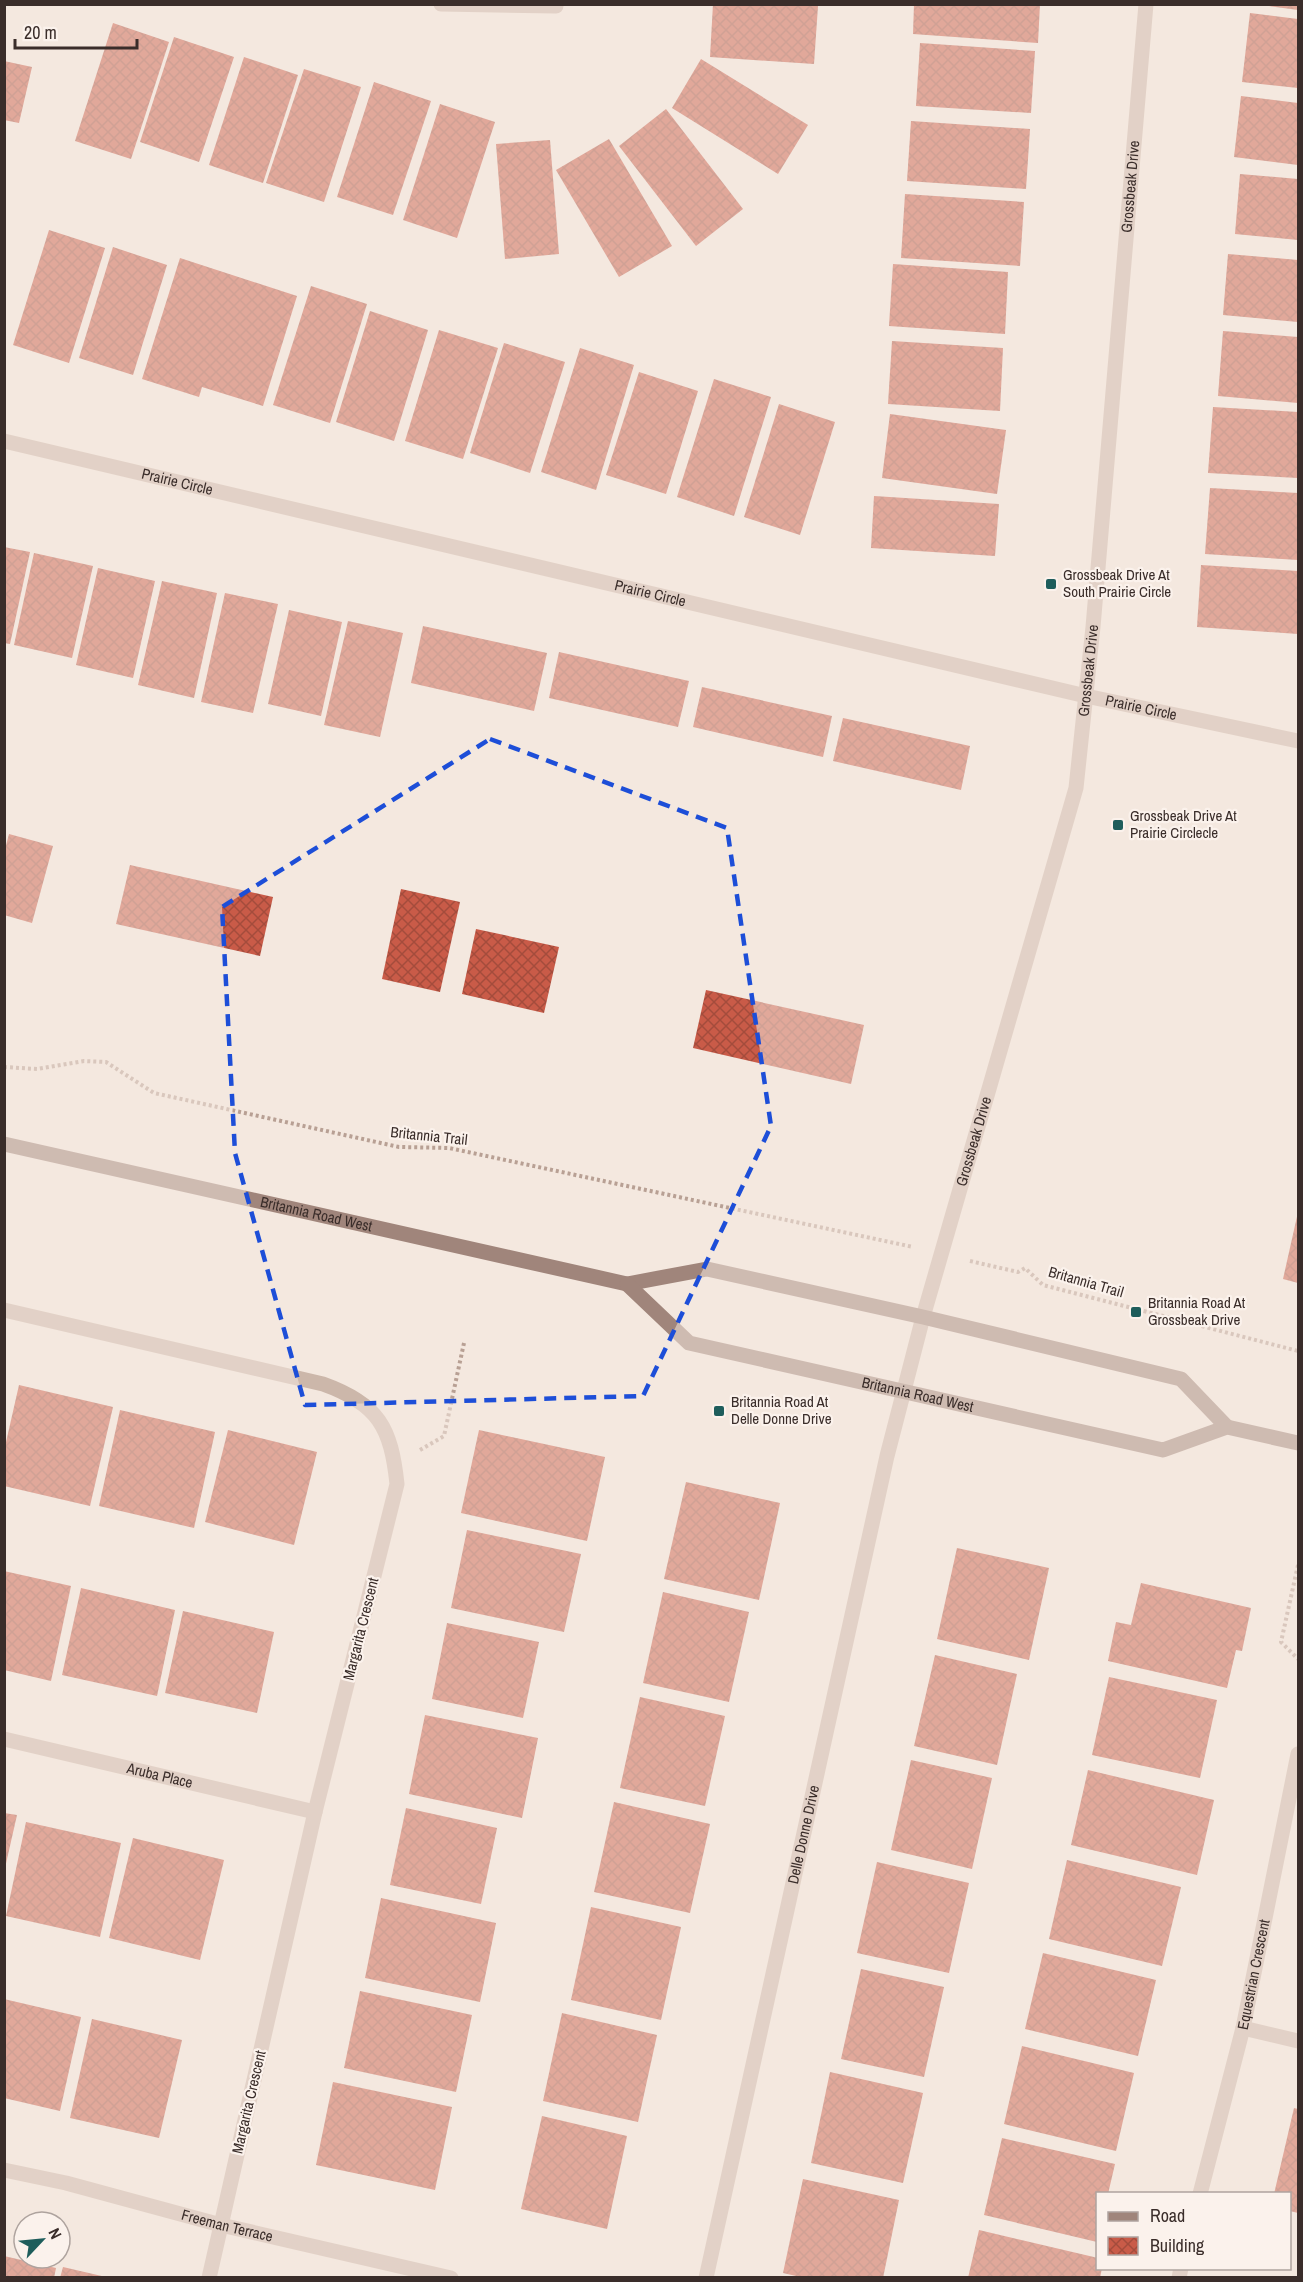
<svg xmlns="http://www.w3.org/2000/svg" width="1303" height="2282" viewBox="0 0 1303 2282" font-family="'Archivo Narrow',sans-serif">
<defs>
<pattern id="building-cross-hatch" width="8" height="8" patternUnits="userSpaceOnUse" patternTransform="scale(1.5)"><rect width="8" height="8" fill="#c95b48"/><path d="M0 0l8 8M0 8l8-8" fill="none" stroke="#a44c3c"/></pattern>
</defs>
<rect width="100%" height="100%" fill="#f4e8df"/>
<!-- building -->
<g fill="url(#building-cross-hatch)">
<path d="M713,4l105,2 -4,58 -104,-7z"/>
<path d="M914,4h126l-2,39 -125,-9z"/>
<path d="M1269,4h29v6l-29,-4z"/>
<path d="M1250,13l48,6v69l-56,-6z"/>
<path d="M113,23l56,19 -38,117 -56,-18z"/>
<path d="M174,37l60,20 -35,105 -59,-20z"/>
<path d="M920,43l115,8 -4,62 -115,-7z"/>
<path d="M244,57l54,18 -35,108 -54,-18z"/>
<path d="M701,59l107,66 -30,49 -106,-66z"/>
<path d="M4,61l28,6 -13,56 -15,-3z"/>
<path d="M304,69l57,18 -37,115 -58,-19z"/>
<path d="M374,82l57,19 -38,114 -56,-18z"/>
<path d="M1241,96l57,7v62l-64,-8z"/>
<path d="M440,104l55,18 -38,116 -54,-18z"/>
<path d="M666,109l77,100 -47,37 -77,-100z"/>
<path d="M911,121l119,8 -4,60 -119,-8z"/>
<path d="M609,139l63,107 -53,31 -63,-107z"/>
<path d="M550,140l9,114 -54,5 -9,-115z"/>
<path d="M1240,174l58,5v61l-63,-6z"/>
<path d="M905,194l119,8 -4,64 -119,-8z"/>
<path d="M49,230l56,18 -36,115 -56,-18z"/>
<path d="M113,247l54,18 -34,110 -54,-17z"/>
<path d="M1228,254l70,6v62l-75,-7z"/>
<path d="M180,258l117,38 -34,110 -61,-19 -3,10 -57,-18z"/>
<path d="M893,264l115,8 -3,62 -116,-8z"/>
<path d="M311,286l56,18 -37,119 -57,-18z"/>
<path d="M370,311l58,19 -34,111 -58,-19z"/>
<path d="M439,330l59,18 -35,111 -58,-18z"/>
<path d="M1223,331l75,6v66l-80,-7z"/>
<path d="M892,341l111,7 -3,63 -112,-7z"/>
<path d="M504,343l61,19 -35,111 -60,-20z"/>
<path d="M580,348l54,17 -38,125 -55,-18z"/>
<path d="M639,372l59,19 -32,103 -60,-19z"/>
<path d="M714,379l57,18 -37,119 -57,-19z"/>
<path d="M779,404l56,18 -35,113 -56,-18z"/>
<path d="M1213,407l85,5v66l-90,-5z"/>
<path d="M890,414l116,16 -9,64 -115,-16z"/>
<path d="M1210,488l88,5v67l-93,-6z"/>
<path d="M874,496l125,8 -4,52 -124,-8z"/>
<path d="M4,547l26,5 -20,92 -6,-1z"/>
<path d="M34,553l59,13 -21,92 -58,-13z"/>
<path d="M1201,565l97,6v63l-101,-7z"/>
<path d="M98,568l57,13 -22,97 -57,-13z"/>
<path d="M162,581l55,12 -23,105 -56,-13z"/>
<path d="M225,593l53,11 -25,109 -52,-11z"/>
<path d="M289,610l53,12 -21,94 -53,-12z"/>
<path d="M348,621l55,12 -23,104 -56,-12z"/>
<path d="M423,626l124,27 -13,58 -123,-28z"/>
<path d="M559,652l130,29 -11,46 -129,-29z"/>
<path d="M702,687l130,29 -9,41 -130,-30z"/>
<path d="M843,718l127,28 -9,44 -128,-29z"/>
<path d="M9,834l44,12 -21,77 -28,-8v-62z"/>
<path d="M130,865l143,32 -13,59 -144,-32z"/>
<path d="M401,889l59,13 -20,90 -58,-13z"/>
<path d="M476,929l83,18 -15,66 -82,-19z"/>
<path d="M706,990l158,35 -13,59 -158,-36z"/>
<path d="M1298,1212v71l-15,-4z"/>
<path d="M19,1385l94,22 -23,99 -86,-20v-35z"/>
<path d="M120,1410l95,22 -21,96 -95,-22z"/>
<path d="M228,1430l89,22 -23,93 -89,-23z"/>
<path d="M479,1430l126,27 -18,84 -126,-28z"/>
<path d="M686,1482l94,21 -21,97 -95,-21z"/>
<path d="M467,1530l114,24 -17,78 -113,-24z"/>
<path d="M957,1548l92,20 -20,92 -92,-21z"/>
<path d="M4,1571l67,15 -20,95 -47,-11z"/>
<path d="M1141,1583l110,25 -9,43 -6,-1 -9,38 -119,-27 8,-39 15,3z"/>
<path d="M81,1588l94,22 -18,86 -95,-21z"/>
<path d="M663,1592l86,20 -20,90 -86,-19z"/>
<path d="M183,1611l91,21 -17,81 -92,-20z"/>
<path d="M447,1623l92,19 -16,76 -91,-19z"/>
<path d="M935,1655l82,19 -20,91 -83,-19z"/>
<path d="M1109,1677l108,23 -17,78 -108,-23z"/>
<path d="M640,1697l85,19 -20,90 -85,-18z"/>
<path d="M425,1715l113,23 -16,80 -113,-24z"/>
<path d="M911,1760l81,18 -20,91 -81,-19z"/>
<path d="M1088,1770l126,30 -17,75 -126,-30z"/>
<path d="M614,1802l96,22 -20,89 -96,-21z"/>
<path d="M406,1808l91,20 -16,76 -91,-19z"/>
<path d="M4,1813l13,2 -12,53h-1z"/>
<path d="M26,1822l95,21 -21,94 -94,-21z"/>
<path d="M133,1838l91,22 -24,100 -91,-22z"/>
<path d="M1067,1860l114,27 -19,79 -113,-27z"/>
<path d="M877,1862l92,21 -20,90 -92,-20z"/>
<path d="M381,1898l115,25 -16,79 -115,-24z"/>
<path d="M591,1907l90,20 -20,93 -90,-20z"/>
<path d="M1043,1953l113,27 -18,76 -113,-27z"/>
<path d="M861,1969l83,18 -20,90 -83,-18z"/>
<path d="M360,1991l112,24 -16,77 -112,-24z"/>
<path d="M4,1999l77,18 -21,94 -56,-13z"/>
<path d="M562,2013l95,22 -19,87 -95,-21z"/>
<path d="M92,2019l90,21 -23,98 -89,-20z"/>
<path d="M1022,2046l112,27 -18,78 -112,-27z"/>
<path d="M830,2072l93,21 -20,90 -92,-20z"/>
<path d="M333,2082l119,25 -17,83 -119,-25z"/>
<path d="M1294,2108l4,1v104l-8,-2v-17h-16z"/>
<path d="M542,2116l85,20 -20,93 -86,-20z"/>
<path d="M1002,2138l113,26 -7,30h-10l-1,48 -113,-27z"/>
<path d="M803,2179l96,21 -16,78h-78l-22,-5z"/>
<path d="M979,2230l119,28v10h4l-2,10h-132z"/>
<path d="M4,2256l52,12 -2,10h-50z"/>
<path d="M63,2267l43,10v1h-46z"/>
</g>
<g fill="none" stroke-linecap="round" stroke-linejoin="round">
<!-- path -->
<g stroke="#b8a094" stroke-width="4" stroke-dasharray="3 3" stroke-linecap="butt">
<path d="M4,1067l33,2 47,-8 22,1 48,31 245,54 50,1 464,99"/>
<path d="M970,1261l48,11 7,-4 18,17 255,66"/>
<path d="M420,1450l24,-14 20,-93"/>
<path d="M1298,1565l-17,77 17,17"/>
</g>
<!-- minor -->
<g stroke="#ccb7aa" stroke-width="15">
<path d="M441,4l115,2"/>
<path id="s1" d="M4,441l1082,255 212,45"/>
<path d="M4,1310l319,74c56,20 68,44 74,100l-82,328 -106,466"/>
<path id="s2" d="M4,1739l311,73"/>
<path d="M1243,2028l55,13"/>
<path id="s3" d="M1200,2194l43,-166 55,-274"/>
<path d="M1179,2278l2,-10"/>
</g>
<!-- tertiary -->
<g stroke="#ccb7aa" stroke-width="15">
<path id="s4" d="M4,2170l62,13 155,42 230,53"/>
<path id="s5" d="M706,2278l181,-822 36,-139 153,-529 17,-161 53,-623"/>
</g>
<!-- secondary -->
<g stroke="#a0857b" stroke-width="15">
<path id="s6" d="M4,1144l623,140 80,-15 216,48 258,62 46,48"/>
<path id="s7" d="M627,1284l62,59 474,107 64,-23 71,16"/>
</g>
</g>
<!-- marked area -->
<path d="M0 0H1303V2282H0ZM490,739l237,89 44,298 -128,270 -338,9 -70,-252 -13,-246z" fill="#f4e8df" fill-opacity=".55" fill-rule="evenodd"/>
<path fill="none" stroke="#1d4ed8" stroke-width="4.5" stroke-dasharray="12 8" stroke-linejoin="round" d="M490,739l237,89 44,298 -128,270 -338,9 -70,-252 -13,-246z"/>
<!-- markers -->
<g fill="#1e5d5b" stroke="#fbf2ec" stroke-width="2">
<rect x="1045" y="578" width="12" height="12" rx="3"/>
<rect x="1112" y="819" width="12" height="12" rx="3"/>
<rect x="1130" y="1306" width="12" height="12" rx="3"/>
<rect x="713" y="1405" width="12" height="12" rx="3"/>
</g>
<g text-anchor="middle" stroke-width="4.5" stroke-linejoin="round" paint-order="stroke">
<!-- street labels -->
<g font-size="15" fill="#3a2d2a" stroke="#fbf2ec">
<text dy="5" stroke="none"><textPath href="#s5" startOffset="2140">Grossbeak Drive</textPath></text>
<text dy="5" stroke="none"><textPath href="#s1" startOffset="178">Prairie Circle</textPath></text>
<text dy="5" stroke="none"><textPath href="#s1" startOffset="664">Prairie Circle</textPath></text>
<text dy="5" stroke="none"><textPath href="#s5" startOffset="1654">Grossbeak Drive</textPath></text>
<text dy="5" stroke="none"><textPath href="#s1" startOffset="1168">Prairie Circle</textPath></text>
<text transform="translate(429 1136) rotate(6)" y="5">Britannia Trail</text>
<text dy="5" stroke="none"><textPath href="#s5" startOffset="1168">Grossbeak Drive</textPath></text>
<text dy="5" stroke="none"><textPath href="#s6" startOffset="320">Britannia Road West</textPath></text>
<text transform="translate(1086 1282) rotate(16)" y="5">Britannia Trail</text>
<text dy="5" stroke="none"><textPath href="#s7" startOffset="320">Britannia Road West</textPath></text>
<text transform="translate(361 1629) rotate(-76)" y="5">Margarita Crescent</text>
<text dy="5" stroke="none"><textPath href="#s2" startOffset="160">Aruba Place</textPath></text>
<text dy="5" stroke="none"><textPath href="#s5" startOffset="454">Delle Donne Drive</textPath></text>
<text dy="5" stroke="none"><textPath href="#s3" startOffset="226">Equestrian Crescent</textPath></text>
<text transform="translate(249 2102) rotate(-77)" y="5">Margarita Crescent</text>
<text dy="5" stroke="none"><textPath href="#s4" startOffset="230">Freeman Terrace</textPath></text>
</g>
<!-- poi labels -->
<g font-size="15" fill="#3a2d2a" stroke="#fbf2ec" text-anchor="start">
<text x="1063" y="580">Grossbeak Drive At<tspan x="1063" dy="17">South Prairie Circle</tspan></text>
<text x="1130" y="821">Grossbeak Drive At<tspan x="1130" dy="17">Prairie Circlecle</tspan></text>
<text x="1148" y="1308">Britannia Road At<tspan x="1148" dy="17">Grossbeak Drive</tspan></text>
<text x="731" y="1407">Britannia Road At<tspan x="731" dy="17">Delle Donne Drive</tspan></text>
</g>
</g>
<!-- border -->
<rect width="1303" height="2282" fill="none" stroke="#3a2d2a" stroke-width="12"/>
<!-- legend -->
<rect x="1096" y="2192" width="195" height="78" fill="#fbf2ec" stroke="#aea39e" stroke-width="1.5"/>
<rect x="1108" y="2212" width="30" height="9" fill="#a0857b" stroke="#aea39e" stroke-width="1.5"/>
<text x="1150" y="2222" font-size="18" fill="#3a2d2a">Road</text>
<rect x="1108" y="2237" width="30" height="18" fill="url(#building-cross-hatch)" stroke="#aea39e" stroke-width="1.5"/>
<text x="1150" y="2252" font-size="18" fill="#3a2d2a">Building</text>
<!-- north arrow -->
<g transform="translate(42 2240) rotate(64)"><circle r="28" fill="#fbf2ec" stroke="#aea39e" stroke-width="1.5"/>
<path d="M0-4.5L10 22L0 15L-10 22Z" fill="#1e5d5b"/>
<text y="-9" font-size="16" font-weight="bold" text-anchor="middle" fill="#3a2d2a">N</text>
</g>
<!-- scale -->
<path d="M15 39v9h122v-9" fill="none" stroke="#3a2d2a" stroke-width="3"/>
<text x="24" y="39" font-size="18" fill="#3a2d2a" stroke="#fbf2ec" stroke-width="4.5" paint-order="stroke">20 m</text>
</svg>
